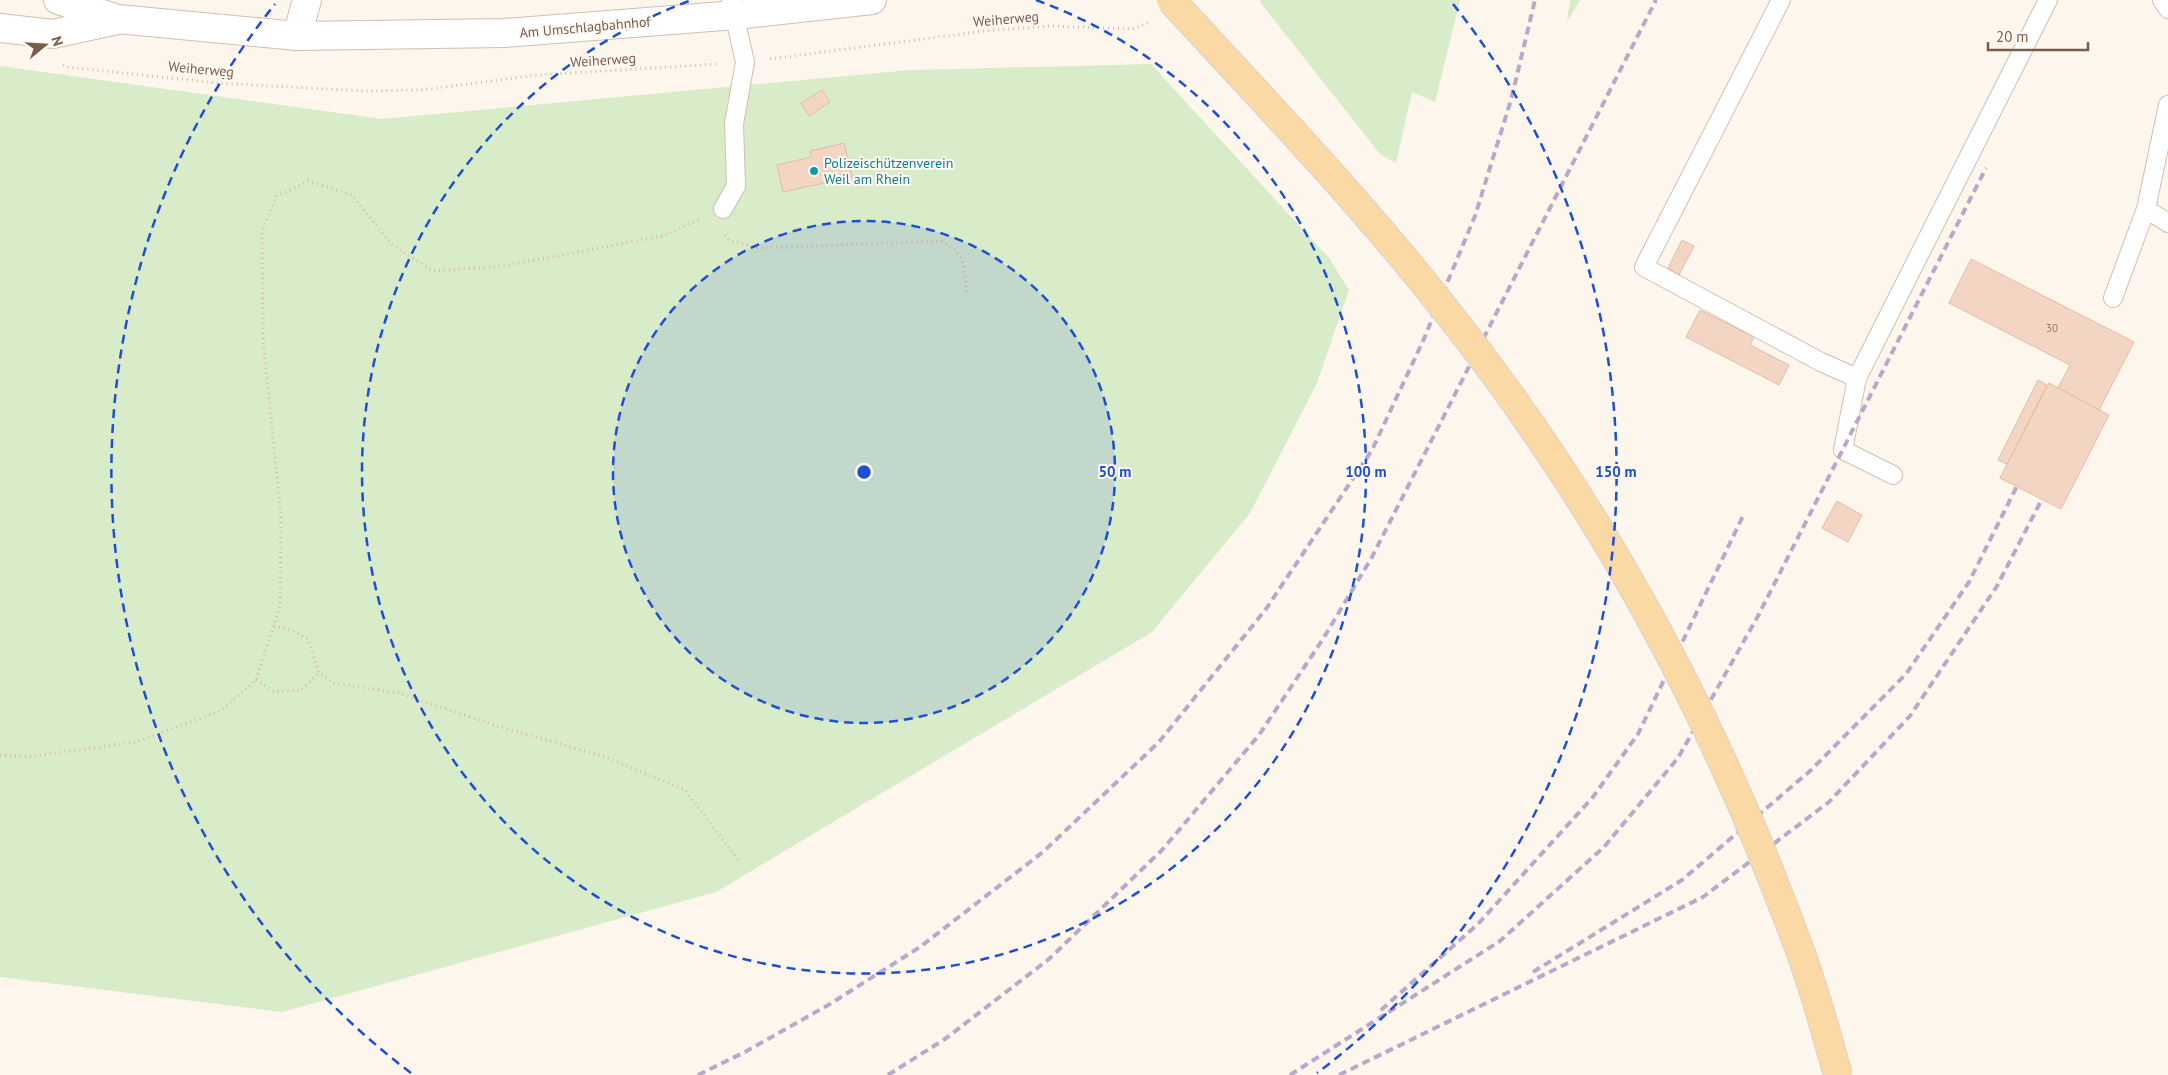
<svg xmlns="http://www.w3.org/2000/svg" width="2168" height="1075" viewBox="0 0 2168 1075" font-family="'PT Sans',sans-serif">
<rect width="100%" height="100%" fill="#fdf6ec"/>
<!-- green -->
<g fill="#d8ecc9">
<path d="M1261,0h199l-25,102 -23,-10 -16,71 -16,-9 -120,-152z"/>
<path d="M1570,0h10l-13,22z"/>
<path d="M1151,64l178,194 20,32 -32,93 -67,130 -98,119 -436,260 -434,120 -282,-35v-911l382,53 529,-49z"/>
</g>
<!-- building -->
<g fill="#f3d5c3" stroke="#e6bba3">
<path d="M822,90l8,12 -21,14 -8,-13z"/>
<path d="M844,143l8,34 -69,15 -6,-27 34,-8 -1,-6z"/>
<path d="M1682,240l12,6 -15,29 -11,-7z"/>
<path d="M1971,259l163,83 -35,68 -41,-22 12,-23 -121,-62z"/>
<path d="M1700,310l54,27 -4,8 39,20 -10,20 -93,-48z"/>
<path d="M2038,380l9,5 -40,79 -9,-4z"/>
<path d="M2049,383l60,32 -48,94 -61,-31z"/>
<path d="M1837,501l25,14 -14,27 -26,-14z"/>
</g>
<g fill="none" stroke-linecap="round" stroke-linejoin="round">
<!-- service casing -->
<g stroke="#d1beb0" stroke-width="20">
<g id="service">
<path d="M1781,0l-137,267 177,95 36,16"/>
<path d="M2162,0l6,9"/>
<path d="M723,209l13,-23 -2,-62 11,-62 -14,-62"/>
<path d="M2146,209l22,14"/>
<path d="M2113,298l33,-89 22,-104"/>
<path d="M1893,475l-50,-25 14,-72 191,-378"/>
</g>
</g>
<!-- minor casing -->
<g stroke="#d1beb0" stroke-width="30">
<g id="minor">
<path d="M58,0l60,19 179,17 208,-3 231,-18 136,-15"/>
<path d="M0,28l53,6 64,-14"/>
<path d="M297,36l10,-36"/>
</g>
</g>
<!-- path -->
<g stroke="#d9b8a5" stroke-width="3" stroke-dasharray="1 4" stroke-linecap="butt">
<path d="M770,59l223,-29 59,-4 80,3 18,-7"/>
<path d="M63,65l4,2 150,16 147,8 57,-1 116,-15 182,-11"/>
<path d="M725,235l4,5 30,8 183,-7c25,13 22,28 25,54"/>
<path d="M274,626l19,5 15,8 11,34 15,10 65,10 98,33 108,31 80,33 53,70"/>
<path d="M256,680l19,12 26,-2 18,-17"/>
<path d="M0,755l26,2 110,-15 84,-31 36,-31 24,-74 1,-91 -18,-174 -1,-110 15,-35 31,-15 44,14 39,49 42,27 70,-5 159,-30 39,-17"/>
</g>
<!-- service -->
<use href="#service" stroke="#fff" stroke-width="18"/>
<!-- minor -->
<use href="#minor" stroke="#fff" stroke-width="28"/>
<!-- rail -->
<g stroke="#b9a8c9" stroke-width="4" stroke-dasharray="8 5" stroke-linecap="butt">
<path d="M1533,972l149,-92 128,-109 96,-97 63,-92 48,-96"/>
<path d="M1381,1010l97,-86 115,-127 45,-63 106,-220"/>
<path d="M698,1075l47,-23 85,-48 90,-57 123,-95 116,-110 107,-133 106,-159 51,-109 52,-125 36,-116 24,-100"/>
<path d="M888,1075l57,-36 104,-80 114,-110 96,-114 64,-96 49,-82 284,-557"/>
<path d="M1290,1075l210,-134 104,-94 74,-89 80,-142 228,-448"/>
<path d="M1339,1075l364,-178 126,-95 81,-86 87,-130 45,-87"/>
</g>
<!-- primary-bridge casing -->
<g stroke="#dad1cd" stroke-width="30" stroke-linecap="butt">
<path id="primary-bridge" d="M1171,0c93,101 188,200 273,308 131,164 237,348 317,542 17,44 36,88 50,133 10,30 18,61 27,92"/>
</g>
<!-- primary-bridge -->
<use href="#primary-bridge" stroke="#fbd9a5" stroke-width="28"/>
</g>
<!-- distance rings -->
<circle cx="864" cy="472" r="251" fill="#1d4ed8" fill-opacity=".12"/>
<g fill="none" stroke="#1d4ed8" stroke-width="2.5" stroke-dasharray="9 6">
<circle cx="864" cy="472" r="251"/>
<path d="M1036 0A502 502 0 1 1 692 0"/>
<path d="M411 1073A752 752 0 0 1 275 4M1453 4A752 752 0 0 1 1317 1073"/>
</g>
<!-- markers -->
<circle fill="#0f9aa8" stroke="#fffaf3" stroke-width="2" cx="814" cy="171" r="5"/>
<g text-anchor="middle" stroke-width="4" stroke-linejoin="round" paint-order="stroke">
<!-- number labels -->
<g font-size="11" fill="#987a6a">
<text x="2052" y="332">30</text>
</g>
<!-- street labels -->
<g font-size="14" fill="#7a5c4d" stroke="#fffaf3">
<text transform="translate(1006 19) rotate(-5)" y="5">Weiherweg</text>
<text transform="translate(585 27) rotate(-5)" y="5">Am Umschlagbahnhof</text>
<text transform="translate(603 60) rotate(-4)" y="5">Weiherweg</text>
<text transform="translate(201 69) rotate(5)" y="5">Weiherweg</text>
</g>
<!-- culture labels -->
<g font-size="14" fill="#0d838f" stroke="#fffaf3" text-anchor="start">
<text x="824" y="168">Polizeischützenverein<tspan x="824" dy="16">Weil am Rhein</tspan></text>
</g>
</g>
<circle cx="864" cy="472" r="8" fill="#1d4ed8" stroke="#fffaf3" stroke-width="2.5"/>
<g font-size="15" text-anchor="middle" font-weight="bold" fill="#1d4ed8" stroke="#fffaf3" stroke-width="4" stroke-linejoin="round" paint-order="stroke">
<text x="1115" y="477">50 m</text>
<text x="1366" y="477">100 m</text>
<text x="1616" y="477">150 m</text>
</g>
<!-- north arrow -->
<g transform="translate(45 45) rotate(72)" stroke="#fffaf3" stroke-width="4" paint-order="stroke">
<path d="M0-4L9 19L0 12L-9 19Z" fill="#7a5c4d"/>
<text y="-8" font-size="14" font-weight="bold" text-anchor="middle" fill="#7a5c4d">N</text>
</g>
<!-- scale -->
<path d="M1988 42v8h100v-8" fill="none" stroke="#7a5c4d" stroke-width="2.5"/>
<text x="1996" y="42" font-size="15" fill="#7a5c4d" stroke="#fffaf3" stroke-width="4" paint-order="stroke">20 m</text>
</svg>
